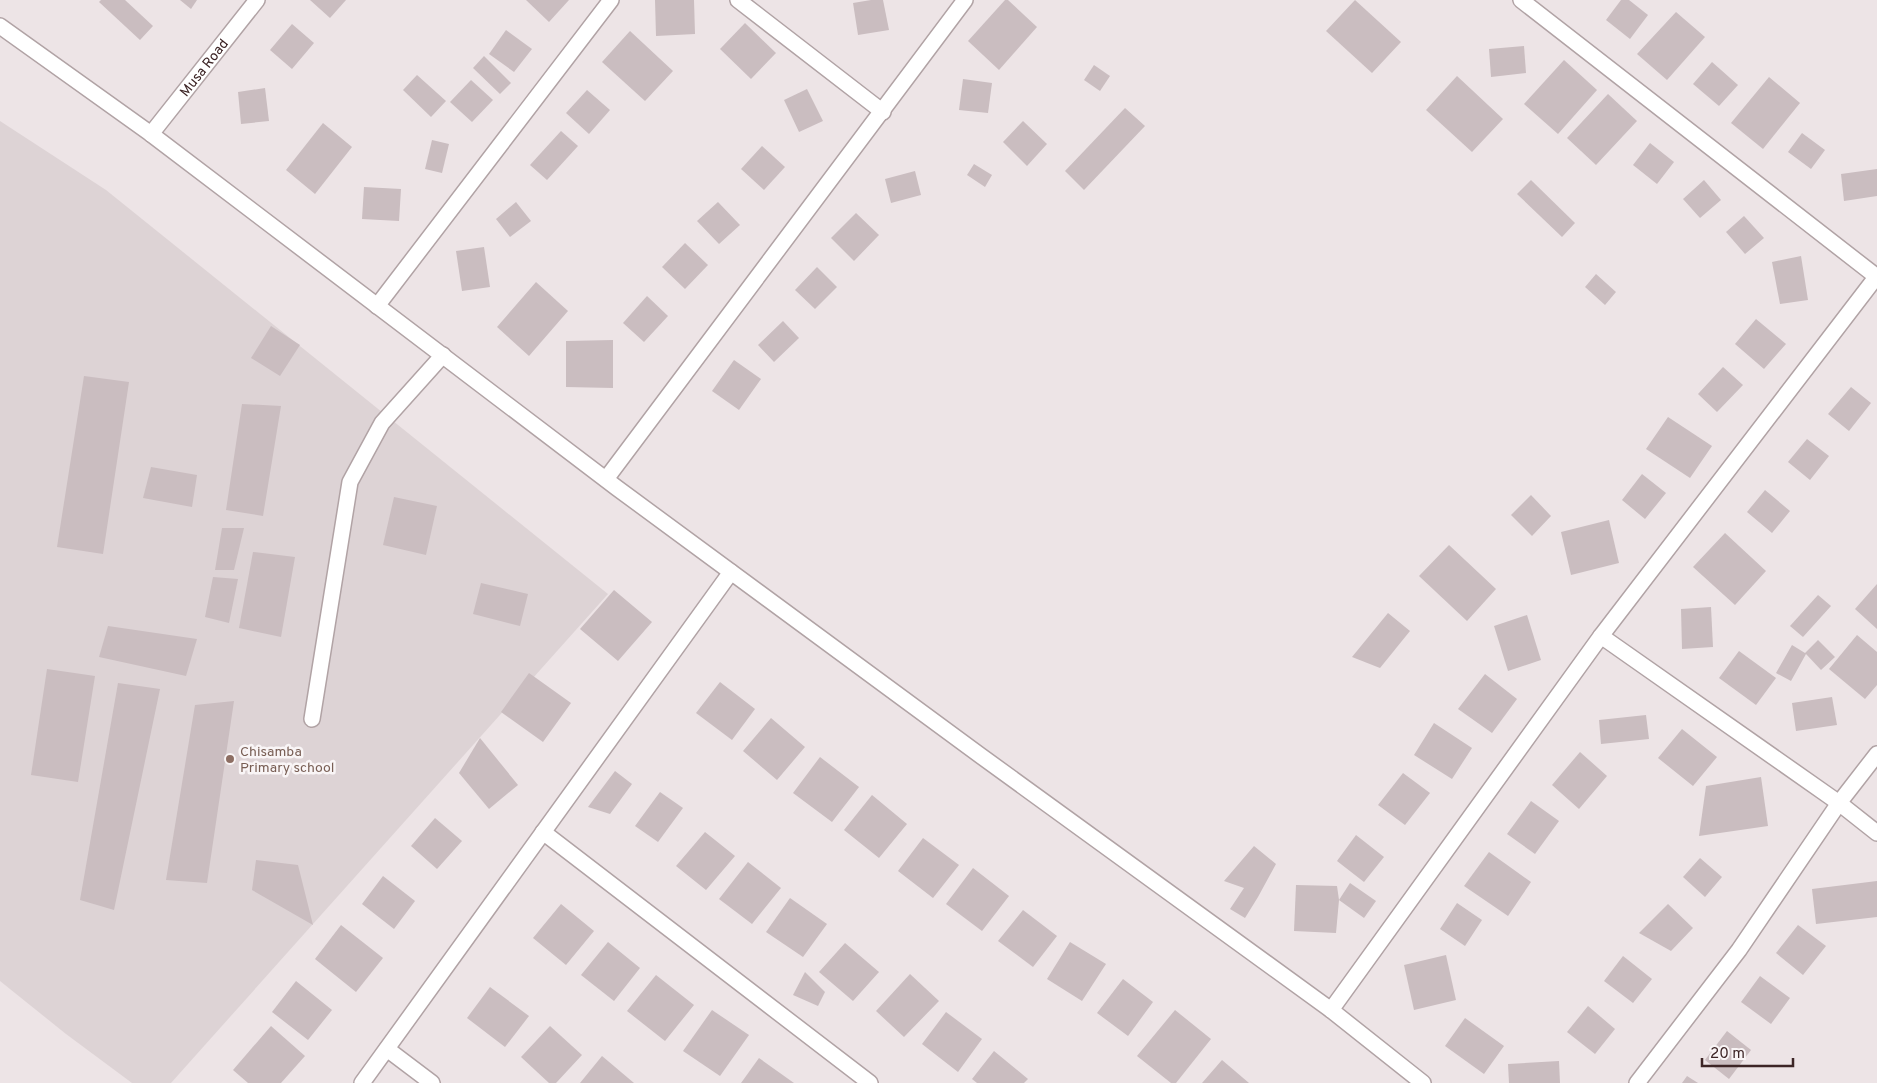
<svg xmlns="http://www.w3.org/2000/svg" width="1877" height="1083" viewBox="0 0 1877 1083" font-family="Overpass,sans-serif">
<rect width="100%" height="100%" fill="#ede4e6"/>
<!-- built -->
<path fill="#ddd3d5" d="M0,121l106,69 502,404 -437,489h-39l-66,-49 -66,-53z"/>
<!-- building -->
<g fill="#cabdc0">
<path d="M101,0h24l28,26 -13,14 -41,-38z"/>
<path d="M180,0h17l-6,9z"/>
<path d="M310,0h36l-16,18z"/>
<path d="M526,0h43l-20,22z"/>
<path d="M655,0h39l1,34 -39,2z"/>
<path d="M871,0h12l6,30 -31,5 -5,-32z"/>
<path d="M1005,0h3l29,27 -38,43 -31,-29z"/>
<path d="M1355,0l46,42 -29,31 -46,-42z"/>
<path d="M1621,0h8l19,15 -18,24 -24,-19z"/>
<path d="M1676,12l29,25 -38,43 -30,-26z"/>
<path d="M745,23l31,30 -25,26 -31,-30z"/>
<path d="M292,24l22,19 -22,26 -22,-19z"/>
<path d="M506,30l26,19 -18,23 -25,-18z"/>
<path d="M630,31l43,40 -28,30 -43,-39z"/>
<path d="M1524,46l2,27 -35,4 -2,-28z"/>
<path d="M484,56l27,27 -11,11 -27,-26z"/>
<path d="M1564,60l33,30 -39,44 -34,-30z"/>
<path d="M1712,62l26,23 -19,21 -26,-22z"/>
<path d="M1094,65l16,11 -10,15 -16,-11z"/>
<path d="M417,75l29,26 -15,16 -28,-27z"/>
<path d="M1457,76l46,43 -31,33 -46,-42z"/>
<path d="M1769,77l31,26 -37,46 -32,-26z"/>
<path d="M963,79l29,4 -4,30 -29,-3z"/>
<path d="M471,80l22,20 -21,22 -22,-20z"/>
<path d="M265,88l4,33 -28,3 -3,-32z"/>
<path d="M807,89l16,32 -24,11 -15,-32z"/>
<path d="M587,90l23,20 -21,24 -23,-21z"/>
<path d="M1608,94l29,27 -41,44 -29,-27z"/>
<path d="M1125,108l20,18 -61,64 -19,-19z"/>
<path d="M1023,121l24,23 -20,22 -24,-24z"/>
<path d="M323,123l29,24 -37,47 -29,-24z"/>
<path d="M561,131l17,15 -31,34 -17,-15z"/>
<path d="M1802,133l23,17 -14,19 -23,-17z"/>
<path d="M432,140l17,4 -7,29 -17,-4z"/>
<path d="M1650,143l24,19 -17,22 -24,-19z"/>
<path d="M762,146l23,21 -21,23 -23,-21z"/>
<path d="M974,164l18,11 -7,12 -18,-12z"/>
<path d="M1877,169v27l-33,5 -3,-27z"/>
<path d="M915,171l6,24 -30,8 -6,-24z"/>
<path d="M1531,180l44,43 -13,14 -45,-43z"/>
<path d="M1704,180l17,20 -21,18 -17,-19z"/>
<path d="M364,187l37,2 -2,32 -37,-2z"/>
<path d="M516,202l15,19 -21,16 -14,-18z"/>
<path d="M718,202l22,23 -21,19 -22,-23z"/>
<path d="M856,213l23,22 -25,26 -23,-23z"/>
<path d="M1744,216l20,22 -19,16 -19,-22z"/>
<path d="M685,243l23,22 -23,24 -23,-22z"/>
<path d="M484,247l6,40 -28,4 -6,-40z"/>
<path d="M1801,256l7,44 -28,4 -8,-42z"/>
<path d="M817,267l20,20 -22,22 -20,-19z"/>
<path d="M1596,274l20,18 -11,13 -20,-18z"/>
<path d="M536,282l32,29 -39,45 -32,-29z"/>
<path d="M647,296l21,20 -24,26 -21,-19z"/>
<path d="M1756,319l30,25 -22,25 -29,-25z"/>
<path d="M783,321l16,17 -25,24 -16,-17z"/>
<path d="M271,326l29,19 -20,31 -29,-18z"/>
<path d="M613,340v48l-47,-1v-46z"/>
<path d="M734,360l27,19 -22,31 -27,-19z"/>
<path d="M1723,367l20,18 -26,27 -19,-18z"/>
<path d="M84,376l45,6 -26,172 -46,-7z"/>
<path d="M1851,387l20,16 -22,28 -21,-17z"/>
<path d="M242,404l39,2 -18,110 -37,-6z"/>
<path d="M1668,417l44,29 -22,32 -44,-29z"/>
<path d="M1807,439l22,17 -19,24 -22,-18z"/>
<path d="M151,467l46,8 -5,32 -49,-9z"/>
<path d="M1642,474l24,19 -21,26 -23,-19z"/>
<path d="M1765,490l25,21 -18,22 -25,-21z"/>
<path d="M1531,495l20,21 -19,20 -21,-21z"/>
<path d="M394,497l43,9 -11,49 -43,-10z"/>
<path d="M1609,520l10,43 -48,12 -10,-43z"/>
<path d="M222,528h22l-10,42h-19z"/>
<path d="M1725,533l41,38 -31,34 -42,-38z"/>
<path d="M1449,545l47,44 -29,32 -48,-45z"/>
<path d="M253,552l42,5 -14,80 -42,-9z"/>
<path d="M213,577l25,2 -9,44 -24,-6z"/>
<path d="M481,583l47,11 -8,32 -47,-12z"/>
<path d="M1877,584v45l-22,-20z"/>
<path d="M614,590l38,32 -34,39 -38,-32z"/>
<path d="M1818,595l13,11 -28,31 -13,-11z"/>
<path d="M1711,607l2,40 -31,2 -1,-40z"/>
<path d="M1388,613l22,18 -30,37 -28,-11z"/>
<path d="M1527,615l14,45 -33,11 -14,-45z"/>
<path d="M108,626l89,13 -11,37 -87,-19z"/>
<path d="M1857,635l20,17v33l-12,14 -36,-30z"/>
<path d="M1818,640l17,17 -14,13 -15,-16 -15,27 -15,-8 16,-28 13,8z"/>
<path d="M1739,651l37,27 -20,27 -37,-27z"/>
<path d="M47,669l48,7 -17,106 -47,-7z"/>
<path d="M529,673l42,30 -28,39 -42,-30z"/>
<path d="M1485,674l32,25 -25,34 -34,-24z"/>
<path d="M720,682l35,27 -23,31 -36,-27z"/>
<path d="M118,683l42,6 -46,221 -34,-10z"/>
<path d="M1832,697l5,28 -41,6 -4,-28z"/>
<path d="M234,701l-27,182 -41,-3 29,-175z"/>
<path d="M1646,715l3,24 -48,5 -2,-24z"/>
<path d="M771,718l34,29 -28,33 -34,-29z"/>
<path d="M1434,723l38,25 -20,31 -38,-24z"/>
<path d="M1682,729l35,28 -24,29 -35,-28z"/>
<path d="M480,738l38,47 -29,24 -30,-36z"/>
<path d="M1580,752l27,24 -28,33 -27,-24z"/>
<path d="M820,757l39,30 -27,35 -39,-29z"/>
<path d="M615,771l17,13 -22,30 -22,-7z"/>
<path d="M1403,773l27,20 -25,32 -27,-20z"/>
<path d="M1761,777l7,49 -69,10 7,-50z"/>
<path d="M660,792l23,16 -25,34 -23,-16z"/>
<path d="M872,795l35,29 -28,34 -35,-28z"/>
<path d="M1531,801l28,20 -24,33 -28,-20z"/>
<path d="M435,818l27,23 -25,28 -26,-23z"/>
<path d="M705,832l30,24 -29,34 -30,-24z"/>
<path d="M1356,835l28,22 -20,25 -27,-21z"/>
<path d="M923,838l36,27 -26,33 -35,-27z"/>
<path d="M1254,846l22,18 -18,33 -13,21 -15,-9 14,-21 -20,-7z"/>
<path d="M1489,852l42,30 -23,34 -44,-30z"/>
<path d="M1700,858l22,19 -17,20 -22,-20z"/>
<path d="M256,860l42,5 15,60 -61,-35z"/>
<path d="M748,862l33,26 -29,36 -33,-25z"/>
<path d="M973,868l36,28 -27,35 -36,-27z"/>
<path d="M383,876l32,25 -21,28 -32,-25z"/>
<path d="M1877,881v36l-61,7 -4,-35z"/>
<path d="M1350,883l26,18 -12,17 -25,-18z"/>
<path d="M1296,885l41,1 2,14 -3,33 -42,-2z"/>
<path d="M790,898l37,26 -24,33 -37,-25z"/>
<path d="M1457,903l25,17 -17,26 -25,-17z"/>
<path d="M561,904l33,27 -28,34 -33,-27z"/>
<path d="M1668,904l25,24 -22,23 -32,-18z"/>
<path d="M1023,910l34,26 -24,31 -35,-26z"/>
<path d="M341,925l42,33 -27,34 -41,-33z"/>
<path d="M1798,925l28,21 -23,29 -27,-22z"/>
<path d="M608,942l32,26 -26,33 -33,-26z"/>
<path d="M1070,942l36,22 -24,37 -35,-22z"/>
<path d="M845,943l34,29 -26,29 -34,-29z"/>
<path d="M1446,955l10,45 -42,10 -10,-45z"/>
<path d="M1623,956l29,23 -19,24 -29,-22z"/>
<path d="M805,972l20,20 -7,14 -25,-11z"/>
<path d="M910,974l29,27 -35,36 -28,-26z"/>
<path d="M656,975l38,30 -29,36 -38,-30z"/>
<path d="M1760,976l30,22 -19,26 -30,-22z"/>
<path d="M1123,979l30,23 -25,34 -31,-23z"/>
<path d="M296,981l36,29 -24,30 -36,-28z"/>
<path d="M490,987l39,29 -24,31 -38,-29z"/>
<path d="M1588,1006l27,23 -20,25 -28,-22z"/>
<path d="M712,1010l37,25 -29,41 -37,-25z"/>
<path d="M1175,1010l36,29 -35,44h-5l-34,-27z"/>
<path d="M946,1012l36,27 -24,33 -36,-28z"/>
<path d="M1465,1018l39,28 -20,28 -39,-28z"/>
<path d="M271,1026l34,30 -24,27h-33l-15,-13z"/>
<path d="M550,1026l32,29 -26,28h-7l-28,-26z"/>
<path d="M1727,1031l24,19 -22,29 -24,-19z"/>
<path d="M994,1051l34,28 -4,4h-47l-5,-4z"/>
<path d="M602,1056l32,27h-54z"/>
<path d="M759,1058l35,25h-53z"/>
<path d="M1222,1060l27,23h-47z"/>
<path d="M1559,1061l1,22h-51l-1,-19z"/>
<path d="M1687,1076l11,7h-16z"/>
</g>
<g fill="none" stroke-linecap="round" stroke-linejoin="round">
<!-- minor casing -->
<g stroke="#b1a3a5" stroke-width="18">
<g id="minor">
<path d="M738,0l145,112"/>
<path d="M1521,0l356,277"/>
<path d="M0,26l151,108 466,354 364,268 350,254 92,73"/>
<path id="s1" d="M151,134l106,-134"/>
<path d="M377,306l234,-306"/>
<path d="M606,479l359,-479"/>
<path d="M1601,636l238,167 38,30"/>
<path d="M312,719l38,-237 32,-59 61,-68"/>
<path d="M543,832l327,251"/>
<path d="M1331,1010l270,-374 276,-360"/>
<path d="M387,1049l45,34"/>
<path d="M362,1083l369,-511"/>
<path d="M1637,1083l102,-133 100,-147 38,-49"/>
</g>
</g>
<!-- minor -->
<use href="#minor" stroke="#fff" stroke-width="15"/>
</g>
<!-- markers -->
<circle fill="#8d6e63" stroke="#f9f5f6" stroke-width="2" cx="230" cy="759" r="5"/>
<g text-anchor="middle" stroke-width="5" stroke-linejoin="round" paint-order="stroke">
<!-- street labels -->
<g font-size="14" fill="#3d2526" stroke="#f9f5f6">
<text dy="5" stroke="none"><textPath href="#s1" startOffset="85">Musa Road</textPath></text>
</g>
<!-- education labels -->
<g font-size="14" fill="#785e54" stroke="#f9f5f6" text-anchor="start">
<text x="240" y="756">Chisamba<tspan x="240" dy="16">Primary school</tspan></text>
</g>
</g>
<!-- scale -->
<path d="M1702 1058v8h91v-8" fill="none" stroke="#3d2526" stroke-width="2.5"/>
<text x="1710" y="1058" font-size="15" fill="#3d2526" stroke="#f9f5f6" stroke-width="4" paint-order="stroke">20 m</text>
</svg>
